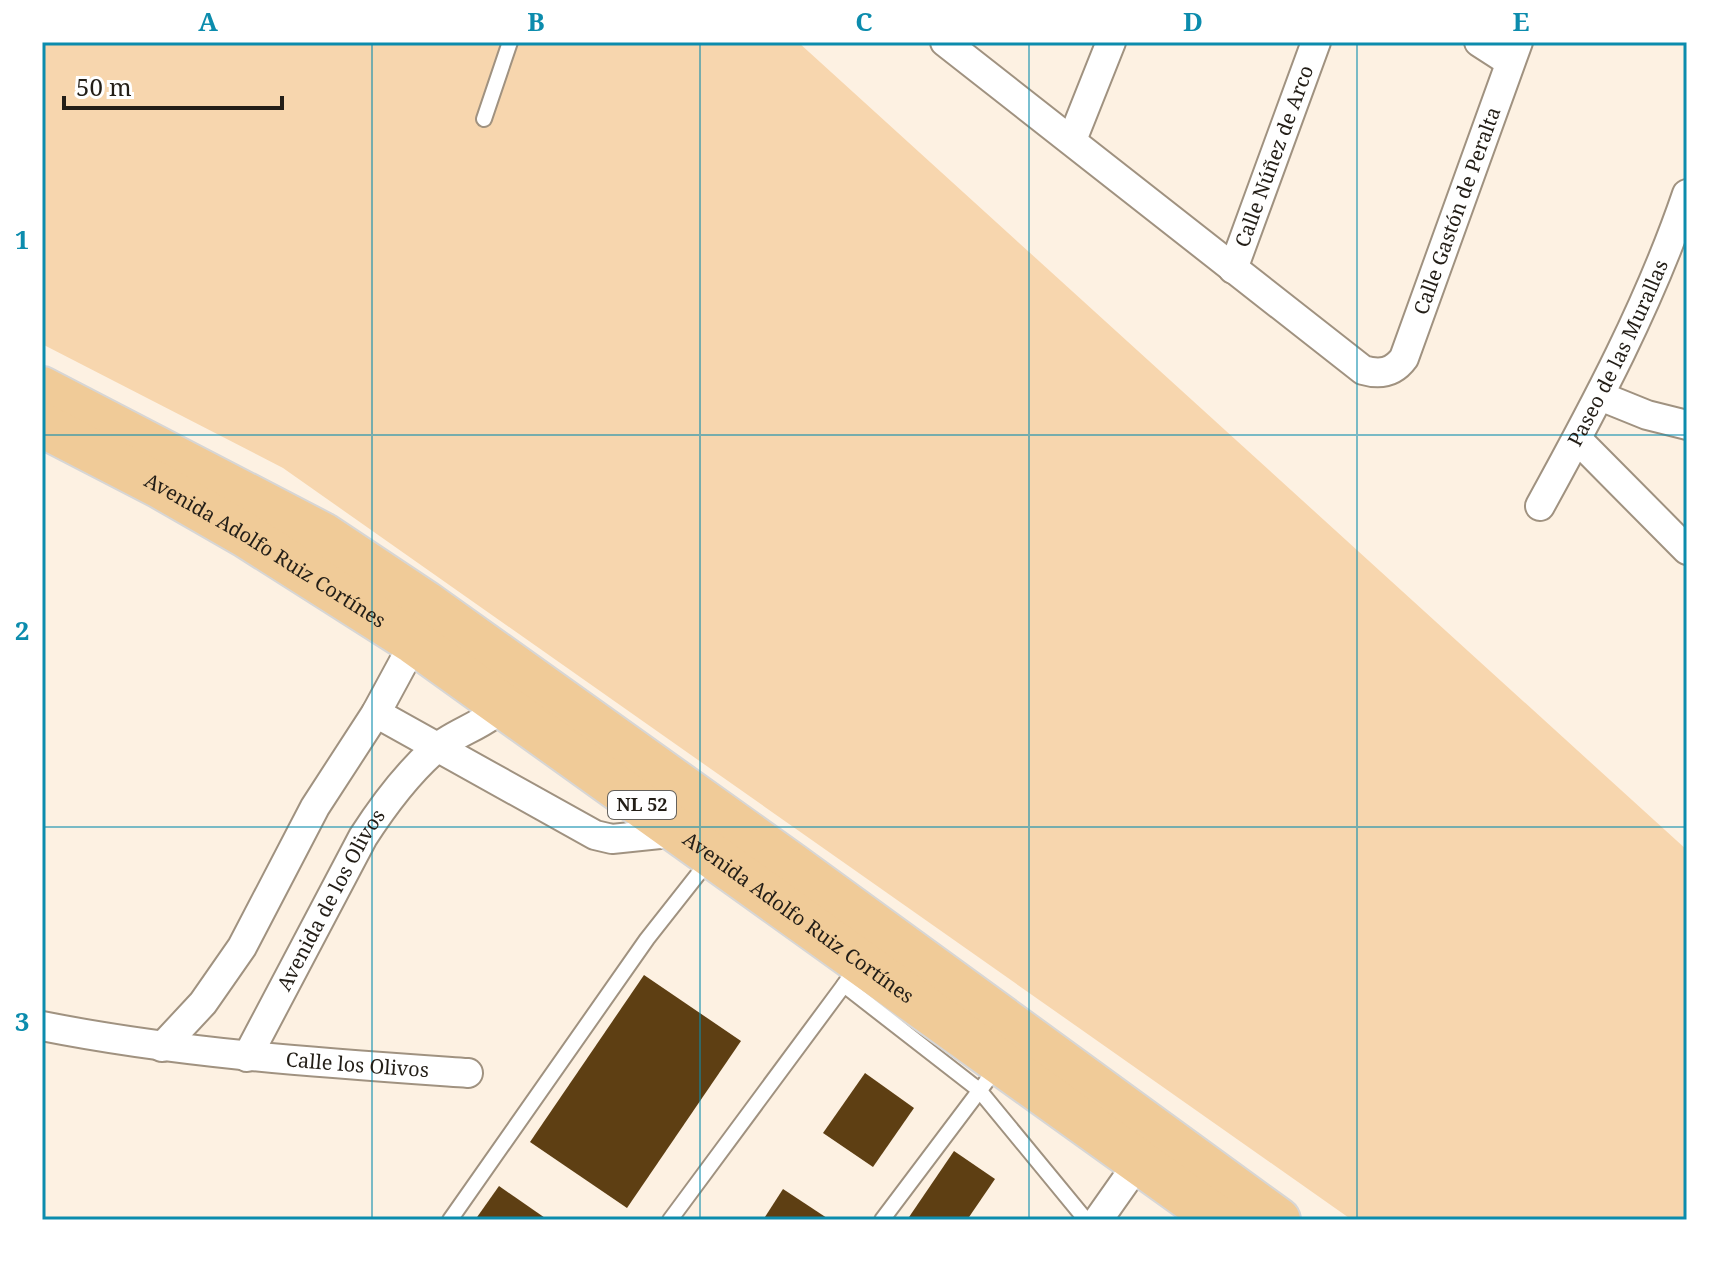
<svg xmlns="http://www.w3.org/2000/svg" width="1729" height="1262" viewBox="0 0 1729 1262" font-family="'Noto Serif',serif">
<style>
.green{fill:#f7d6ae}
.building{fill:#5e3f13}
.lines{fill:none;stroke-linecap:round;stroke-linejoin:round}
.lane-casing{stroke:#a09280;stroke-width:18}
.street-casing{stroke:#a09280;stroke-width:32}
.primary-casing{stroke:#d7d6d5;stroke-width:48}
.lane{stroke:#fff;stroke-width:14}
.street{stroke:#fff;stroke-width:28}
.primary{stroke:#f0cb98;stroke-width:44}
.grid{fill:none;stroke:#0c8cad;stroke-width:2;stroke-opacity:0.55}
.labels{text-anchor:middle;stroke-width:8;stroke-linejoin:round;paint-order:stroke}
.shield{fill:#fff;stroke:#65625d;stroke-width:2}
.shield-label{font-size:18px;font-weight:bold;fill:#231e17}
.street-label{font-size:20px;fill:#231e17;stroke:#fff}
.neatline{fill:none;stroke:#0c8cad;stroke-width:3}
.grid-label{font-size:26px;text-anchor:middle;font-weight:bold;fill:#0c8cad}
</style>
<rect width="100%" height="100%" fill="#fdf1e2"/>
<path class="green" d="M 42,42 L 798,42 L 1687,850 L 1687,1220 L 1352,1220 L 283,468 L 42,344 Z"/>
<g class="building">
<path d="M 644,975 L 741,1041 L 627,1208 L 530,1142 Z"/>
<path d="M 865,1073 L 914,1108 L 873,1167 L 823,1133 Z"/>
<path d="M 954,1151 L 995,1179 L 967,1220 L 907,1220 Z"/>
<path d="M 499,1186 L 548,1220 L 475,1220 Z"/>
<path d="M 783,1189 L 830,1220 L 763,1220 Z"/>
</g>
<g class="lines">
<g class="lane-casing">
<g id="lane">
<path d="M 484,119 L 510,42"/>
<path d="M 857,966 L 844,985 L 979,1090 L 1086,1220"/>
<path d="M 450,1220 L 647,939 L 710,859"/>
<path d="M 670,1220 L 844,985"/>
<path d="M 882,1220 L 998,1066"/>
</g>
</g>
<g class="street-casing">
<g id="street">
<path id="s1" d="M 945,42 L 1363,370 C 1380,375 1393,373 1404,358 L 1518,42"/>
<path d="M 1479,42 L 1510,62"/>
<path d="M 1072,140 L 1111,42"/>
<path id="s2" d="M 1233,269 L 1316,42"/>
<path d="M 1600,396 L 1647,415 L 1687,425"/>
<path d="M 1577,439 L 1687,550"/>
<path id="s3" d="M 1540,506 C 1595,406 1650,303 1687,194"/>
<path d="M 376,713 L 595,835 L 612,839 L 679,832"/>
<path id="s4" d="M 42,1026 C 183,1054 325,1063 468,1073"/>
<path d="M 162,1047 L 203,1003 L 242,947 L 315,807 L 376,713 L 422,628"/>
<path id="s5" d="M 247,1057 L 363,837 C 383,806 405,776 433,751 C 457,729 496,724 511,693"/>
<path d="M 1098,1220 L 1148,1149"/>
</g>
</g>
<g class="primary-casing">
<g id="primary">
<path d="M 42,389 L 323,535 L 425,603 L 790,864 L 1278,1220"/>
<path id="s6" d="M 42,425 L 160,486 L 247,536 L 414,642 L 1220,1220"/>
</g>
</g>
<use href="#lane" class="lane"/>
<use href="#street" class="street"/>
<use href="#primary" class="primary"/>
</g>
<path class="grid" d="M 372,42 L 372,1220M 700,42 L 700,1220M 1029,42 L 1029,1220M 1357,42 L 1357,1220M 42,435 L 1687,435M 42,827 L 1687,827"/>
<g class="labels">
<rect class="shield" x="608" y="791" width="68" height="28" rx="6"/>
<g class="shield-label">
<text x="642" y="811">NL 52</text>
</g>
<g class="street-label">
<text dy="7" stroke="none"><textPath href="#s2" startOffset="120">Calle Núñez de Arco</textPath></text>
<text dy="7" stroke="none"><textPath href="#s1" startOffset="734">Calle Gastón de Peralta</textPath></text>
<text dy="7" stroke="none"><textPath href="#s3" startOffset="172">Paseo de las Murallas</textPath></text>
<text dy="7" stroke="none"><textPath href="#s6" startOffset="256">Avenida Adolfo Ruiz Cortínes</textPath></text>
<text dy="7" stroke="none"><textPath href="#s5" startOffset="178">Avenida de los Olivos</textPath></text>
<text dy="7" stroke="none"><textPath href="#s6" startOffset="904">Avenida Adolfo Ruiz Cortínes</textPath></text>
<text dy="7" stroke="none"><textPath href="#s4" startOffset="318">Calle los Olivos</textPath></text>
</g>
</g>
<rect width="1729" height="1262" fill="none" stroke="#ffffff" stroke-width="88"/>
<path d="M64 96v12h218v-12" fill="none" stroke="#231e17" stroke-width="4"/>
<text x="76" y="96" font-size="24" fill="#231e17" stroke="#ffffff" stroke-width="6" paint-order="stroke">50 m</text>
<rect x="44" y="44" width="1641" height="1174" class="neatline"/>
<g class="grid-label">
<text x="208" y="31">A</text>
<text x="536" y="31">B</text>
<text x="864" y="31">C</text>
<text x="1193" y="31">D</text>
<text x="1521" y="31">E</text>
<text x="22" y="249">1</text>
<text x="22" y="640">2</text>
<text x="22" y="1031">3</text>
</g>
</svg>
